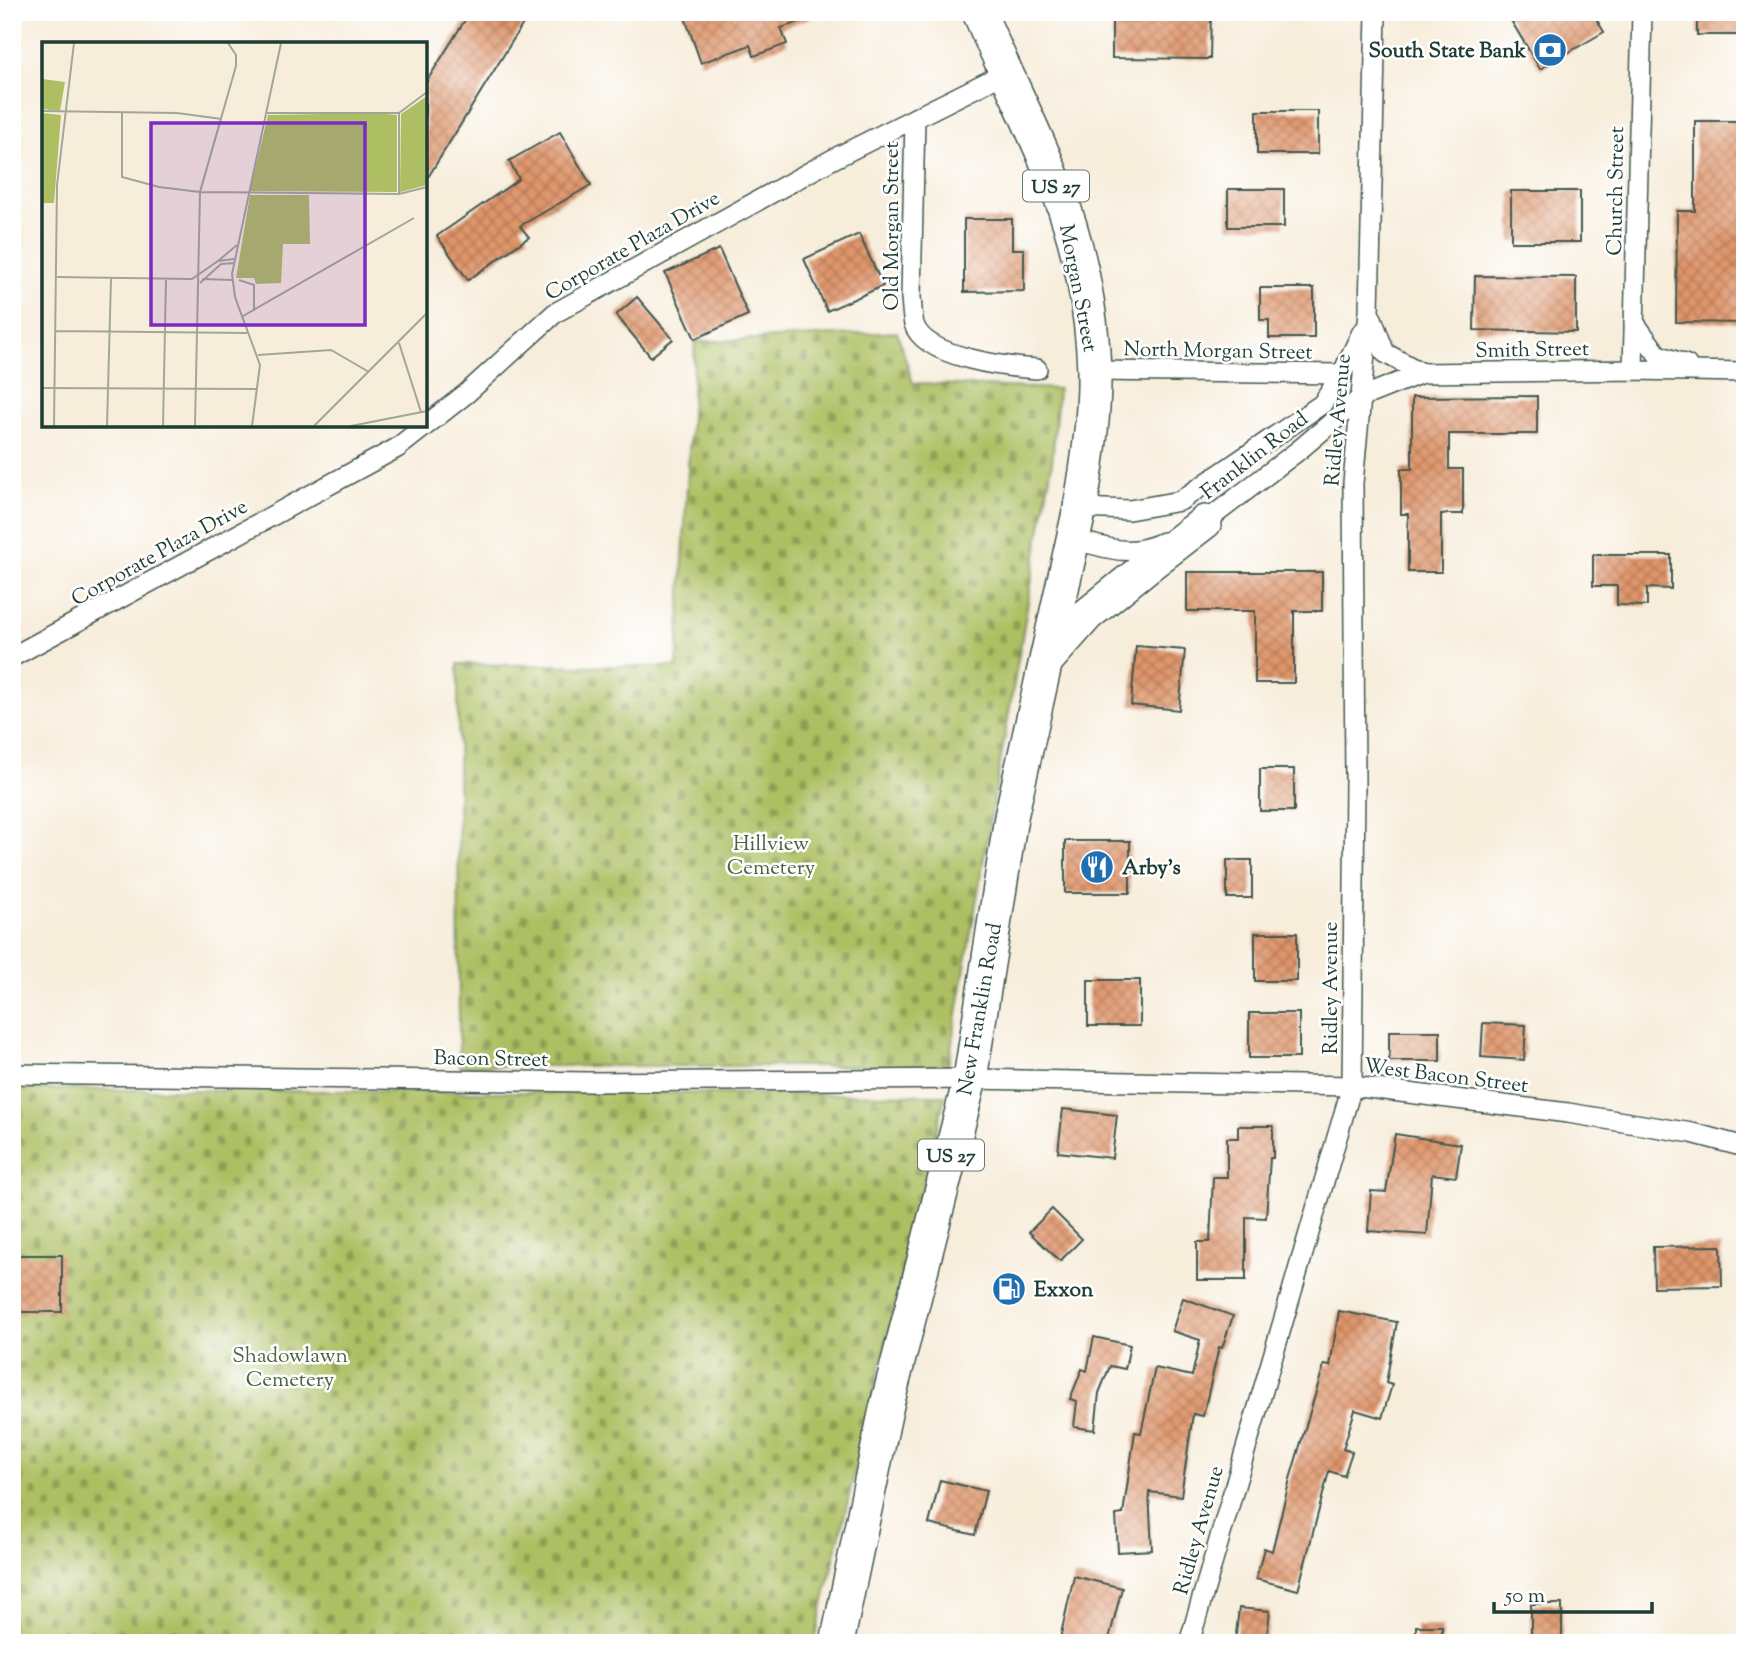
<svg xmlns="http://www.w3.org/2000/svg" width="1757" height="1655" viewBox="0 0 1757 1655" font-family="'Sorts Mill Goudy',serif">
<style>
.cemetery{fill:url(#cemetery-stones);stroke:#667e4b;stroke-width:2}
.building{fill:url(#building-cross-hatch)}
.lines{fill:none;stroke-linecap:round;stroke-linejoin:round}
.minor-casing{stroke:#3f574d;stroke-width:22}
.trunk-casing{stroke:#3f574d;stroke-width:36}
.minor{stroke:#fff;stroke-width:19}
.trunk{stroke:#fff;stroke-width:33}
.labels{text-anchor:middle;stroke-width:5;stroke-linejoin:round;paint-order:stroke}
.shield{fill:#fff;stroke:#627771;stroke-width:2}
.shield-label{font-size:19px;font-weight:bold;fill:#1f3d34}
.poi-label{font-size:21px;font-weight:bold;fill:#1f3d34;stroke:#fff;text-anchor:start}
.street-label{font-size:21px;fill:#1f3d34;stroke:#fff}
.park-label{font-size:21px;fill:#4a6442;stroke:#fff}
.inset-road{fill:none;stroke:#a1a798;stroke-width:2}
.view{fill:#7b2cbf;fill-opacity:0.15;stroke:#7b2cbf;stroke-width:3.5}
.inset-edge{fill:none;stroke:#1f3d34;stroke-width:3.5}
</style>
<defs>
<pattern id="cemetery-stones" width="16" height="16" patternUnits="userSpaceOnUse" patternTransform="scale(1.75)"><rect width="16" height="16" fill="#adbf62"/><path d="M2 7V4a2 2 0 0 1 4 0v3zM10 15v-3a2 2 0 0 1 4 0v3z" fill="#8c9c52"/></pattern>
<pattern id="building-cross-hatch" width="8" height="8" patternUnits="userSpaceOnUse" patternTransform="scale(1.75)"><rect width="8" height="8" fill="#e0956a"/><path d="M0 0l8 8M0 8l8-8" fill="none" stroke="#b57b58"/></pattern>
</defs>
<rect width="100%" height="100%" fill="#fff"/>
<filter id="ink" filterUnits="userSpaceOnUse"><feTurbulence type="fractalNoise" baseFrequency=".0143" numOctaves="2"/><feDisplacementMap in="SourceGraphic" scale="14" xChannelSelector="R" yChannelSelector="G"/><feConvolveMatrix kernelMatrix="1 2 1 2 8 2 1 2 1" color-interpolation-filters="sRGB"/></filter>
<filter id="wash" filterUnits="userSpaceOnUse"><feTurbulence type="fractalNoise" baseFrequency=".00686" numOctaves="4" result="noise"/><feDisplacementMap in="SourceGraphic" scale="28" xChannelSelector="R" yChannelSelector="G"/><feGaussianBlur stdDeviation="1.57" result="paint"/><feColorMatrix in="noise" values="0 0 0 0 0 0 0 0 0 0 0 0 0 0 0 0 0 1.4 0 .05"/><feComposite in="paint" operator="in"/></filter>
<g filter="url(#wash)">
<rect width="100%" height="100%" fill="#f7eddb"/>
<g class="cemetery">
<path d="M 897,332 L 913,383 L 1058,389 L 1052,463 L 948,1066 L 459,1066 L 458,664 L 677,667 L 695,342 Z"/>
<path d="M 12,1089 L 945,1095 L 814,1643 L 12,1643 Z"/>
</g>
<g id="blocks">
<g class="building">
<path d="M 470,12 L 515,12 L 526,19 L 425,182 L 425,84 Z"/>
<path d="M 683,12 L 820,12 L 820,15 L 781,28 L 787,44 L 754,56 L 750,45 L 701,63 Z"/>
<path d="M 1140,12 L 1211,12 L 1210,59 L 1112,58 L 1112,20 L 1140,21 Z"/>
<path d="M 1506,12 L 1592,12 L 1604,32 L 1540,69 Z"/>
<rect x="1697" y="12" width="48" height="23"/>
<rect x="1257" y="111" width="61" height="43"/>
<path d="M 1695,121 L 1745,121 L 1745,323 L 1676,322 L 1677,211 L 1695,211 Z"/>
<path d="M 560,132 L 591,185 L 520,226 L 529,237 L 468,280 L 437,236 L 519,179 L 509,161 Z"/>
<rect x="1228" y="189" width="56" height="38"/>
<rect x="1511" y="191" width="69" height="51"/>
<path d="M 964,219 L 1012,219 L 1012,249 L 1024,249 L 1024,291 L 964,292 Z"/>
<path d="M 859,234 L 883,286 L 827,311 L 804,259 Z"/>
<path d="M 719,249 L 748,315 L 695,339 L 665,273 Z"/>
<path d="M 1475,276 L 1576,277 L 1576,332 L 1474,330 Z"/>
<path d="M 1260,288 L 1314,288 L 1314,338 L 1269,338 L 1269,320 L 1260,320 Z"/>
<path d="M 637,297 L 673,339 L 651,357 L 616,315 Z"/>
<path d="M 1537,396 L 1537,434 L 1449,434 L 1449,469 L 1463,469 L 1463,514 L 1441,514 L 1441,572 L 1408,572 L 1408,514 L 1401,514 L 1401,469 L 1412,469 L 1412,397 Z"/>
<path d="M 1593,555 L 1671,555 L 1671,589 L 1647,588 L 1647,606 L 1617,605 L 1617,586 L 1593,586 Z"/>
<path d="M 1187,572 L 1322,572 L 1322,611 L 1294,611 L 1294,683 L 1255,683 L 1255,611 L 1187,611 Z"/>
<path d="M 1136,646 L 1185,650 L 1179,710 L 1131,705 Z"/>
<rect x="1260" y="769" width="34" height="42"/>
<rect x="1065" y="841" width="65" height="52"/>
<rect x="1227" y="860" width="25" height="38"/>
<rect x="1255" y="933" width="42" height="48"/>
<rect x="1088" y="980" width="52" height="46"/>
<rect x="1249" y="1013" width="50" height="45"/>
<path d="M 1483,1023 L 1526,1025 L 1524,1060 L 1481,1057 Z"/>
<rect x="1389" y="1031" width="51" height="30"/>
<path d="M 1063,1109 L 1117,1115 L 1112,1158 L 1058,1152 Z"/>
<path d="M 1238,1126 L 1273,1126 L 1273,1158 L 1270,1158 L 1266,1218 L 1246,1217 L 1246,1280 L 1197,1280 L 1197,1242 L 1210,1242 L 1213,1177 L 1227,1177 L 1227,1138 L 1238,1138 Z"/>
<path d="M 1395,1134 L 1461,1144 L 1456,1177 L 1432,1174 L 1427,1235 L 1368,1231 L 1371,1191 L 1386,1192 Z"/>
<path d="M 1052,1209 L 1082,1239 L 1060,1261 L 1029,1232 Z"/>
<path d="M 1721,1246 L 1722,1286 L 1654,1287 L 1653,1247 Z"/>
<rect x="12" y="1255" width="50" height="57"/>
<path d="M 1183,1298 L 1233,1316 L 1222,1348 L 1219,1347 L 1203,1416 L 1193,1414 L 1181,1496 L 1149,1492 L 1152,1550 L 1118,1552 L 1116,1515 L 1123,1514 L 1135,1432 L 1141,1433 L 1155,1368 L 1192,1376 L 1200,1340 L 1172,1331 Z"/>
<path d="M 1339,1311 L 1397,1322 L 1386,1383 L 1392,1385 L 1382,1418 L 1355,1410 L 1343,1449 L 1352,1452 L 1344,1476 L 1329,1471 L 1298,1590 L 1256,1579 L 1264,1548 L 1272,1551 L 1290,1479 L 1324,1365 L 1330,1366 Z"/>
<path d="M 1094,1337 L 1130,1345 L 1125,1369 L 1110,1366 L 1099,1393 L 1095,1430 L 1074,1427 L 1077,1401 L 1070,1399 L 1082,1369 L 1087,1371 Z"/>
<path d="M 940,1480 L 986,1491 L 975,1535 L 929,1524 Z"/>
<path d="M 1074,1576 L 1122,1588 L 1108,1643 L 1059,1643 Z"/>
<rect x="1531" y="1604" width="31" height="39"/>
<path d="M 1239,1608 L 1270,1611 L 1266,1643 L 1235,1643 Z"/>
<rect x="1416" y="1626" width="26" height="17"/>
</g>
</g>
</g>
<g filter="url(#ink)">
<use href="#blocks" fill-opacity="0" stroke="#3f574d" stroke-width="2"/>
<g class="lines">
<g class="minor-casing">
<g id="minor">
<path d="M 915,118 L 911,297 C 912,306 912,316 914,324 C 924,358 1008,367 1037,369"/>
<path d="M 1372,318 L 1385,353 L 1422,373"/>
<path d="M 1634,322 L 1658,355 L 1687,365"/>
<path d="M 1633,370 L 1642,12"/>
<path d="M 1094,371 L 1342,374"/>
<path d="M 1080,508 L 1129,510 L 1180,501 L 1322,404 L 1342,374 L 1362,332"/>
<path d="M 1197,526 L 1205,522 L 1299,450 L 1362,397 L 1422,373 L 1633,370 L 1745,372"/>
<path d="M 1073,539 C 1107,548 1129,558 1163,542"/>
<path d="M 12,657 L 397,448 L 467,393 L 555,313 L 833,159 L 1005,73"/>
<path d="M 12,1074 L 590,1082 L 970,1079 L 1352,1086 L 1568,1113 L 1692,1133 L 1745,1147"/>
<path d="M 1189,1643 L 1352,1086 L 1355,782 L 1353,483 L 1369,311 L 1376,12"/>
</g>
</g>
<g class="trunk-casing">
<g id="trunk">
<path d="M 1048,659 L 1087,615 L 1145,568 L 1205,522"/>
<path d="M 837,1643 L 886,1409 L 970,1079 L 1011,817 L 1080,508 C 1088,463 1095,416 1094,370 C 1092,310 1079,244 1057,188 C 1034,128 1004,71 979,12"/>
</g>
</g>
<use href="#minor" class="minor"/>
<use href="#trunk" class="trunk"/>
</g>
</g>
<defs>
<g id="bank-disc" transform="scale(1.75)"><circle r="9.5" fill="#1f6fb2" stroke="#fff"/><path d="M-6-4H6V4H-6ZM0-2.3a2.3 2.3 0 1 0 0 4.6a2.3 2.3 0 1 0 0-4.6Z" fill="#fff"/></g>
<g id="restaurant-disc" transform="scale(1.75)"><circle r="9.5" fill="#1f6fb2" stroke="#fff"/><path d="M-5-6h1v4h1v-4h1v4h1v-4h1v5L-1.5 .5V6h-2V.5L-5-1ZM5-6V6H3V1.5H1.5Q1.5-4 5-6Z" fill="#fff"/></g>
<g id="fuel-disc" transform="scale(1.75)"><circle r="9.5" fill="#1f6fb2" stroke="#fff"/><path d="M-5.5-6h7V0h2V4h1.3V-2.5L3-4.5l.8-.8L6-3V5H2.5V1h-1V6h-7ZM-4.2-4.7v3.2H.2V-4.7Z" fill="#fff"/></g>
</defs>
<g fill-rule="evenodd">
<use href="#bank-disc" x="1550" y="50"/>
<use href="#restaurant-disc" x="1097" y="867"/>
<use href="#fuel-disc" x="1009" y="1289"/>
</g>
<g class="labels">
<g class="shield">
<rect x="1023" y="170.5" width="66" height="31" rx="5"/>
<rect x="918" y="1139.5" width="66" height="31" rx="5"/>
</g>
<g class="shield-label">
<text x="1056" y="193">US 27</text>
<text x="951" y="1162">US 27</text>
</g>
<g class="poi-label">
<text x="1526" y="57" text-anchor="end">South State Bank</text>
<text x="1122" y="874">Arby's</text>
<text x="1034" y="1296">Exxon</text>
</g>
<g class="street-label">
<text transform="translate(1615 191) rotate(-89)" y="7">Church Street</text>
<text transform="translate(891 226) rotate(-90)" y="7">Old Morgan Street</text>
<text transform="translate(632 245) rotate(-30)" y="7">Corporate Plaza Drive</text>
<text transform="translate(1079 288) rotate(79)" y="7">Morgan Street</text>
<text transform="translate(1532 349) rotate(-1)" y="7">Smith Street</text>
<text transform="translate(1218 350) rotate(1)" y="7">North Morgan Street</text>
<text transform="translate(1337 420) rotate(-85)" y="7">Ridley Avenue</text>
<text transform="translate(1254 455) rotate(-38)" y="7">Franklin Road</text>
<text transform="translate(159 552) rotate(-29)" y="7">Corporate Plaza Drive</text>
<text transform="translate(1330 988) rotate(-90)" y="7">Ridley Avenue</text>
<text transform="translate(979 1009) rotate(-80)" y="7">New Franklin Road</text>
<text transform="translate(491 1058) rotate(1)" y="7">Bacon Street</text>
<text transform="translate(1446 1075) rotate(7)" y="7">West Bacon Street</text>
<text transform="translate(1198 1530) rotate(-74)" y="7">Ridley Avenue</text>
</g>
<g class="park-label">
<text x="771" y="850">Hillview<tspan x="771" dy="24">Cemetery</tspan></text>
<text x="290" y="1362">Shadowlawn<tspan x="290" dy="24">Cemetery</tspan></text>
</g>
</g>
<g transform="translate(42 42)">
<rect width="385" height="385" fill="#f7eddb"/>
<path d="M 385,54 L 385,143 L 358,150 L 359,72 ZM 334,71 L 355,73 L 355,150 L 208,149 L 226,73 ZM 208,153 L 267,153 L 268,202 L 241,202 L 239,241 L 214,242 L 212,236 L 194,236 Z" fill="#adbf62"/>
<path d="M 0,37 L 23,40 L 18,69 L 0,67 ZM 0,71 L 19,73 L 12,161 L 0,161 Z" fill="#adbf62"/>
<path class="inset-road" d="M 0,69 L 135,71 L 180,77M 80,71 L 80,135 L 117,145 L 158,150 L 357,152 L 385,145M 225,71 L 357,71M 357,71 L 385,50M 357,152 L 357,71M 176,219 L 195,203M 15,235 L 150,237 L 176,219 L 192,217M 160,237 L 190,238M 197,238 L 212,243 L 212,269M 158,241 L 179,222 L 192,221M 201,274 L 372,176M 14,289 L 205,291M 357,301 L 379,370M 216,313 L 289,308 L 327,330M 0,346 L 215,347M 12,384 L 15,143 L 32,1M 65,384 L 69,237M 121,384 L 124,238M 153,384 L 158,150 L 194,24 L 194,13 L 186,1M 210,384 L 218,323 L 193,255 L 190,232 L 239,1M 272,384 L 385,271M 309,384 L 385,369"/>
<path class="view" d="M 109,81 L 323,81 L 323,283 L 109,283 Z"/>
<rect width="385" height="385" class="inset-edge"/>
</g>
<rect width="1757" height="1655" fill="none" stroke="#fff" stroke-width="42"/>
<path d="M1494 1602v10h158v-10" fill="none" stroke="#1f3d34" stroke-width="3.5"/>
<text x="1505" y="1602" font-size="21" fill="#1f3d34" stroke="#ffffff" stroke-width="5" paint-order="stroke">50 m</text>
</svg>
